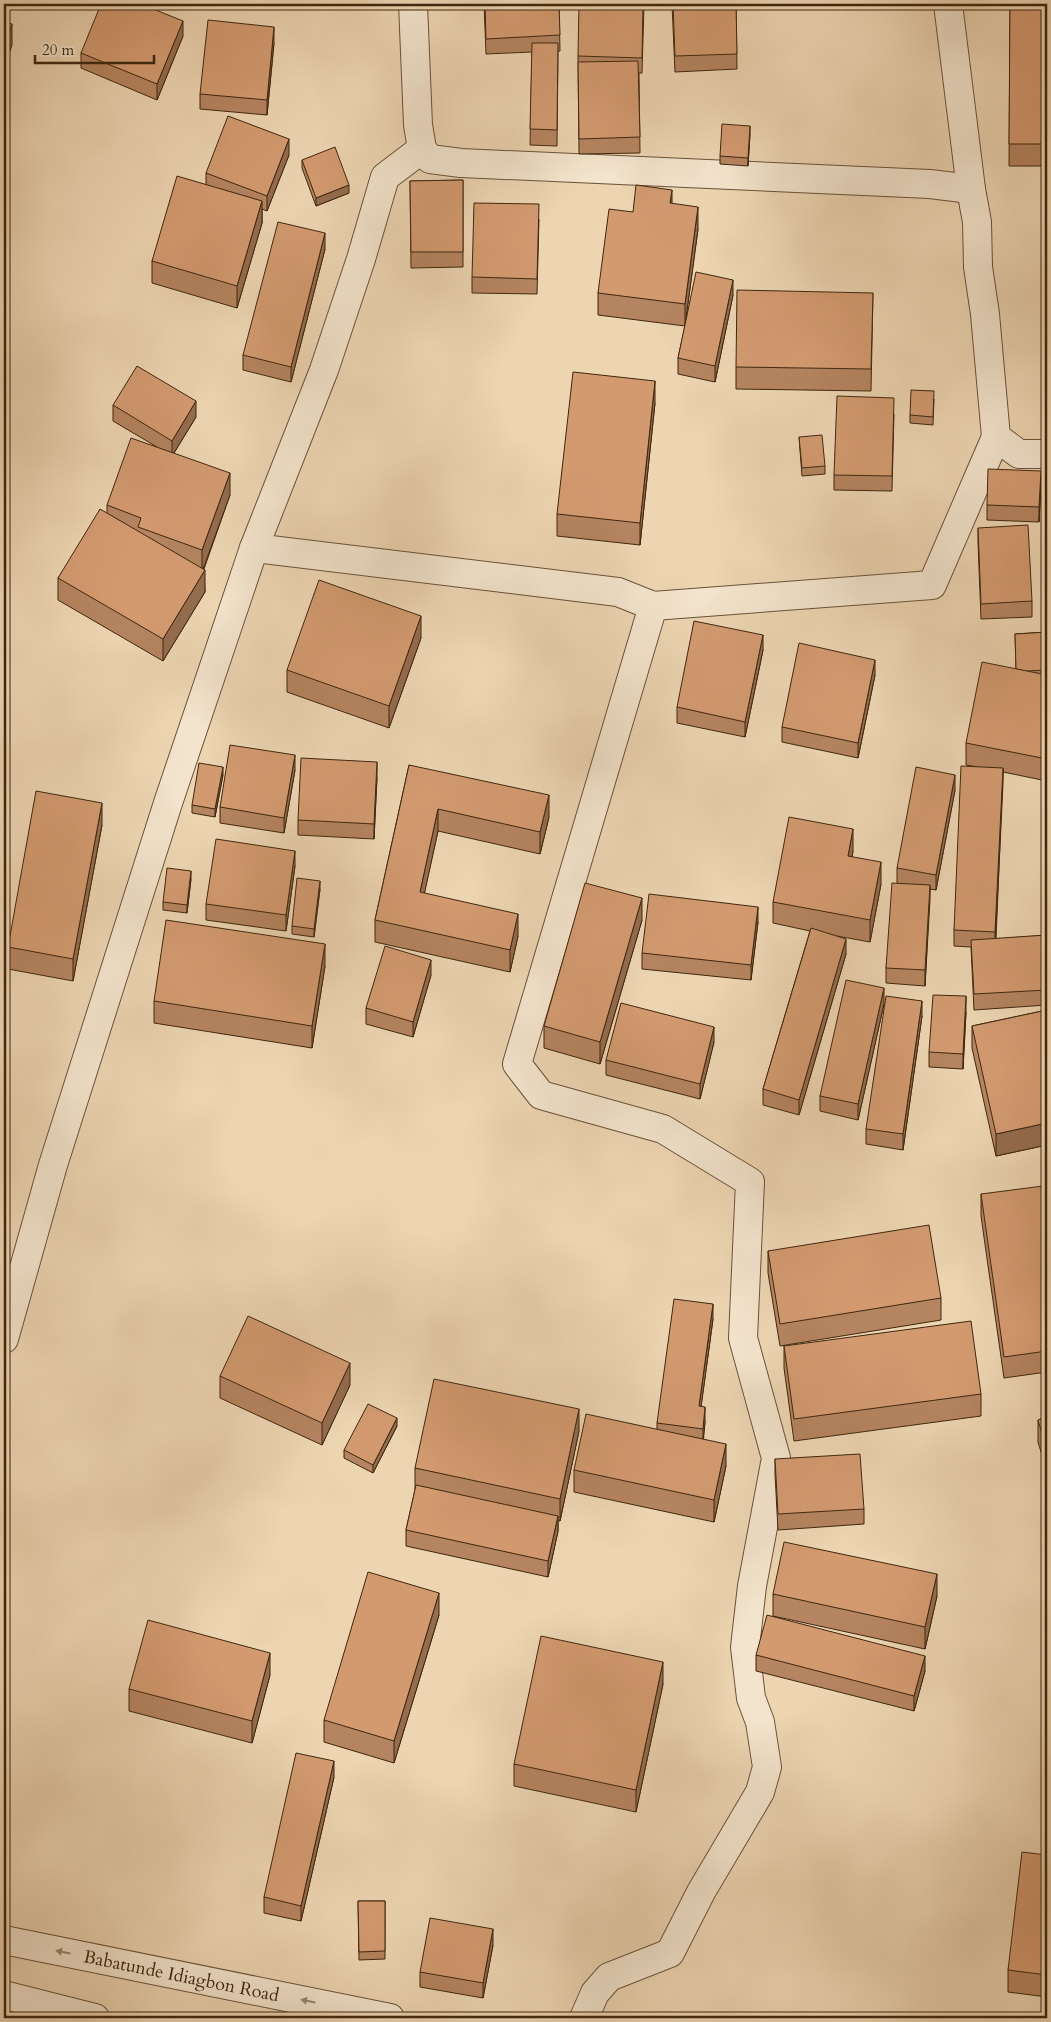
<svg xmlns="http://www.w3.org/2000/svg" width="1051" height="2022" viewBox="0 0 1051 2022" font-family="Cardo,serif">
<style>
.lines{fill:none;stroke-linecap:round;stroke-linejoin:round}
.minor-casing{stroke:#6a5238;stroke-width:30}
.minor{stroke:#f3e4cd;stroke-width:28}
.wall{fill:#b58460;stroke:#3e270f}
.shaded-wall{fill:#946c4e;stroke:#3e270f}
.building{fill:#d39a70;stroke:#3e270f}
.oneway{fill:#98866e}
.labels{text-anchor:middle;stroke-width:4.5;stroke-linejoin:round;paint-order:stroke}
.street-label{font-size:18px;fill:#3e270f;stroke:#f3e4cd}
</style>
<rect width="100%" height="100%" fill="#edd5b2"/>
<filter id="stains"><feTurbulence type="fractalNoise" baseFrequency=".004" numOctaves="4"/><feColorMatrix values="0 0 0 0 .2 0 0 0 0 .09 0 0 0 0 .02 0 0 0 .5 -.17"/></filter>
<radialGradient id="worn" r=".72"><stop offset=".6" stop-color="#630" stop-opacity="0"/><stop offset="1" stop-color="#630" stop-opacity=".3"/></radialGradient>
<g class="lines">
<g class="minor-casing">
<g id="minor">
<path d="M 413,4 L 418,125 L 422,149 L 430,159 L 461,163 L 930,184 L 971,189"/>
<path d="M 948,4 L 971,189 L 977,222 L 978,267 L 985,314 L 996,437 L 1019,454 L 1047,454"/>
<path d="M 254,548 L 618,592 L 653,606 L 932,585 L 996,437"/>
<path d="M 4,1339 L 53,1165 L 168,803 L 254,548 L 324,370 L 361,259 L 385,177 L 422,149"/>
<path id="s1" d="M 4,1940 L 390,2018"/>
<path d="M 4,1995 L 95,2018"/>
<path d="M 584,2018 L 595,1993 L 609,1977 L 670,1953 L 701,1892 L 760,1792 L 767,1767 L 760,1722 L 751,1698 L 745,1647 L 752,1586 L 776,1458 L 743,1338 L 750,1182 L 663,1129 L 541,1095 L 517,1064 L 653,606"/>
</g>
</g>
<use href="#minor" class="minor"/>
</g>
<g class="wall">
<path d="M 484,4 L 559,4 L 560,51 L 558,51 L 557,146 L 530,145 L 532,52 L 486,54 Z"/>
<path d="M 644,4 L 642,73 L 639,73 L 640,153 L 579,154 L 578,56 Z"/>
<path d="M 672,4 L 736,4 L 737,69 L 675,72 Z"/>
<path d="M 1010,4 L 1047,4 L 1047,166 L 1009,166 Z"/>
<path d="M 183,36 L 157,100 L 81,68 L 81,53 Z"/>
<path d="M 274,43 L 267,115 L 200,109 L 200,94 Z"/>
<path d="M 750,134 L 748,166 L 720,164 L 720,156 Z"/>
<path d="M 289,155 L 267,211 L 262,209 L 262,223 L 237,308 L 152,283 L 152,261 L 206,184 L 206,173 Z"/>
<path d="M 302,160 L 349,193 L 316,206 L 302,168 Z"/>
<path d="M 463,180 L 463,267 L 411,268 L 410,181 Z"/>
<path d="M 672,204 L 698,229 L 686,317 L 733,295 L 715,382 L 678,374 L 678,358 L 685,326 L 598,315 L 598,293 L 633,212 Z"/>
<path d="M 539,219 L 537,294 L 472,293 L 472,277 Z"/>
<path d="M 325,249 L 291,382 L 243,370 L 243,355 Z"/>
<path d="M 873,293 L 871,391 L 736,389 L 736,367 Z"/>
<path d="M 934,399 L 933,425 L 910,423 L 910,415 Z"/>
<path d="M 655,403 L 640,545 L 557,536 L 557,514 Z"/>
<path d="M 113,405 L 196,417 L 174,453 L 230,495 L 204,569 L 205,592 L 163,661 L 58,600 L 58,578 L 107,513 L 107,505 L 157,447 L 113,421 Z"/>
<path d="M 894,414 L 892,491 L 834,490 L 834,475 Z"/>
<path d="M 799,437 L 825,466 L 825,474 L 802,476 Z"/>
<path d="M 1041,486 L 1039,522 L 987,520 L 987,505 Z"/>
<path d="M 978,528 L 1032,601 L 1032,617 L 981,619 L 978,543 Z"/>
<path d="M 1047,632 L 1047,781 L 1003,772 L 996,939 L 1047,935 L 1047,1005 L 974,1010 L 971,947 L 954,946 L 954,930 L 978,767 L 966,765 L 966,743 L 1016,669 L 1015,634 Z"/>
<path d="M 421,638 L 389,728 L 287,692 L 287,670 Z"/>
<path d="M 763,650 L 745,737 L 677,723 L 677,707 Z"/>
<path d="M 875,675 L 858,758 L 782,742 L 782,727 Z"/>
<path d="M 409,765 L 549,817 L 540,854 L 438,831 L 424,893 L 518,936 L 510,972 L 375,942 L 375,920 Z"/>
<path d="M 295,770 L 284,833 L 220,823 L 220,807 Z"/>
<path d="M 223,775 L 215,817 L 192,813 L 192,805 Z"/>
<path d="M 377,777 L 374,839 L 298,835 L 298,820 Z"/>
<path d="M 955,790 L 936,890 L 930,889 L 925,986 L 886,983 L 886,968 L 897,883 L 897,868 Z"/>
<path d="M 102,825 L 73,981 L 8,969 L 8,947 Z"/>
<path d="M 853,851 L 852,857 L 881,884 L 870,942 L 837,936 L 846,954 L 799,1115 L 763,1105 L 763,1089 L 810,931 L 773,923 L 773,902 Z"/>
<path d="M 295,866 L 286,931 L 206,920 L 206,904 Z"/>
<path d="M 191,879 L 187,913 L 163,910 L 163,902 Z"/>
<path d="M 320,889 L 314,937 L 292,934 L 292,926 Z"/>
<path d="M 642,920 L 600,1064 L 544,1048 L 544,1026 Z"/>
<path d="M 758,922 L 751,980 L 642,969 L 642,953 Z"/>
<path d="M 325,966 L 312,1048 L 154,1023 L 154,1001 Z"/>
<path d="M 431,975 L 413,1037 L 366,1024 L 366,1008 Z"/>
<path d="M 884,1004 L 858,1120 L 820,1111 L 820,1096 Z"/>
<path d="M 1047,1010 L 1047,1145 L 996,1156 L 972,1048 L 972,1026 Z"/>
<path d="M 966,1012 L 963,1069 L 929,1067 L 929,1052 Z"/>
<path d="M 922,1016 L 903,1150 L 866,1144 L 866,1129 Z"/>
<path d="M 714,1042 L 700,1099 L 606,1075 L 606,1060 Z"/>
<path d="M 981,1194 L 1047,1215 L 1047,1372 L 1004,1378 L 981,1216 Z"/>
<path d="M 768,1251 L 941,1298 L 941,1320 L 780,1346 L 768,1273 Z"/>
<path d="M 713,1319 L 701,1406 L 705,1422 L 703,1439 L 726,1466 L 714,1522 L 574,1492 L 574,1470 L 657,1429 L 657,1423 Z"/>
<path d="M 784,1346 L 981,1394 L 981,1416 L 794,1441 L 784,1368 Z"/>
<path d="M 220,1376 L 350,1385 L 322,1445 L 220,1398 Z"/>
<path d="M 1047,1417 L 1047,1472 L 1038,1442 L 1038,1420 Z"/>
<path d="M 397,1426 L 373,1473 L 344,1458 L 344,1450 Z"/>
<path d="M 579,1431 L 560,1521 L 558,1521 L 558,1531 L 548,1577 L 406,1546 L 406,1530 L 415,1490 L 415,1468 Z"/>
<path d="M 775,1459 L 864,1509 L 864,1524 L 778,1530 L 775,1474 Z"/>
<path d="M 773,1594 L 937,1596 L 925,1649 L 773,1616 Z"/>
<path d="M 439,1615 L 394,1763 L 324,1742 L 324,1720 Z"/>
<path d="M 756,1655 L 925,1671 L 914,1711 L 756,1671 Z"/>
<path d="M 270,1675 L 252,1743 L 129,1711 L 129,1689 Z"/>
<path d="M 663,1684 L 636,1812 L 514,1786 L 514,1764 Z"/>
<path d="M 334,1777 L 301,1921 L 264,1913 L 264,1897 Z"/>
<path d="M 1047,1855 L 1047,1997 L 1008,1992 L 1008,1970 Z"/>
<path d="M 358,1901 L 385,1901 L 385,1959 L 359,1960 Z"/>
<path d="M 493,1945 L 483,1998 L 420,1987 L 420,1972 Z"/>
</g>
<g class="shaded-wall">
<path d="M 183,21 L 183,36 L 157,100 L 157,84 Z"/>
<path d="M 12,24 L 12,45 L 4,69 L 4,47 Z"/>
<path d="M 274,27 L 274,43 L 267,115 L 267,100 Z"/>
<path d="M 750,126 L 750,134 L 748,166 L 748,158 Z"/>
<path d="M 289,139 L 289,155 L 267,211 L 267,196 Z"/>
<path d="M 349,185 L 349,193 L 316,206 L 316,198 Z"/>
<path d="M 672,190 L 672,212 L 670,203 Z"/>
<path d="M 262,201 L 262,223 L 237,308 L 237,286 Z"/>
<path d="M 698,207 L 698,229 L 685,326 L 685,304 Z"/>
<path d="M 325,233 L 325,249 L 291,382 L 291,367 Z"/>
<path d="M 733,280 L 733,295 L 715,382 L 715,366 Z"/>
<path d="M 655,381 L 655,403 L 640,545 L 640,523 Z"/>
<path d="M 196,401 L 196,417 L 172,456 L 172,441 Z"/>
<path d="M 1041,471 L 1041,486 L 1039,522 L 1039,507 Z"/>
<path d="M 230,473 L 230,495 L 202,572 L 202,550 Z"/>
<path d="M 205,570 L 205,592 L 163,661 L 163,639 Z"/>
<path d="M 421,616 L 421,638 L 389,728 L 389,706 Z"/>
<path d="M 763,635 L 763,650 L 745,737 L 745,722 Z"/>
<path d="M 875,660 L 875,675 L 858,758 L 858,743 Z"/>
<path d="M 295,755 L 295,770 L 284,833 L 284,818 Z"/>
<path d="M 377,762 L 377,777 L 374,839 L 374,824 Z"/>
<path d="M 223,767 L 223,775 L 215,817 L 215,809 Z"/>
<path d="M 1003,768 L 1003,784 L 995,948 L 995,932 Z"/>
<path d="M 955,775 L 955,790 L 936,890 L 936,875 Z"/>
<path d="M 549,795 L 549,817 L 540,854 L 540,832 Z"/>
<path d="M 102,803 L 102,825 L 73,981 L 73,959 Z"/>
<path d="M 438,809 L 438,831 L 420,914 L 420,892 Z"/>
<path d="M 853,829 L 853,851 L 848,878 L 848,856 Z"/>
<path d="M 295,851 L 295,866 L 286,931 L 286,915 Z"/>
<path d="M 881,862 L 881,884 L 870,942 L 870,920 Z"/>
<path d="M 191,871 L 191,879 L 187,913 L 187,905 Z"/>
<path d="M 320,881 L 320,889 L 314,937 L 314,929 Z"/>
<path d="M 930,885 L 930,900 L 925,986 L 925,970 Z"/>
<path d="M 642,898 L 642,920 L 600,1064 L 600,1042 Z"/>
<path d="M 758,907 L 758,922 L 751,980 L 751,965 Z"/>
<path d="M 518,914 L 518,936 L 510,972 L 510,950 Z"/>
<path d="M 846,939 L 846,954 L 799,1115 L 799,1100 Z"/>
<path d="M 325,944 L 325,966 L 312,1048 L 312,1026 Z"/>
<path d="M 431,960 L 431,975 L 413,1037 L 413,1022 Z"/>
<path d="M 884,988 L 884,1004 L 858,1120 L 858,1104 Z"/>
<path d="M 966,996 L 966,1012 L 963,1069 L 963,1054 Z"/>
<path d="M 922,1001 L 922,1016 L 903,1150 L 903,1134 Z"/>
<path d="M 714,1027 L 714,1042 L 700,1099 L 700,1084 Z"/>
<path d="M 1047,1123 L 1047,1145 L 996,1156 L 996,1134 Z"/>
<path d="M 713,1304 L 713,1319 L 699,1422 L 699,1406 Z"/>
<path d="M 350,1363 L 350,1385 L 322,1445 L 322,1423 Z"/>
<path d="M 705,1407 L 705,1422 L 703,1445 L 703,1429 Z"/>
<path d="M 579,1409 L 579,1431 L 560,1521 L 560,1499 Z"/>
<path d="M 397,1418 L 397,1426 L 373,1473 L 373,1465 Z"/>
<path d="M 726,1444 L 726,1466 L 714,1522 L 714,1500 Z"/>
<path d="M 558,1516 L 558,1531 L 548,1577 L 548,1561 Z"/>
<path d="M 937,1574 L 937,1596 L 925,1649 L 925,1627 Z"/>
<path d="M 439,1593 L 439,1615 L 394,1763 L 394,1741 Z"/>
<path d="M 270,1653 L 270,1675 L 252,1743 L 252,1721 Z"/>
<path d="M 925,1656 L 925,1671 L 914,1711 L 914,1696 Z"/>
<path d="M 663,1662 L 663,1684 L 636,1812 L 636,1790 Z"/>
<path d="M 334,1761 L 334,1777 L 301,1921 L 301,1906 Z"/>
<path d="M 493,1929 L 493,1945 L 483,1998 L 483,1983 Z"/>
</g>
<g class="building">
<path d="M 101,4 L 141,4 L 183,21 L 157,84 L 81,53 Z"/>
<path d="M 485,4 L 559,4 L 560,35 L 486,39 Z"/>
<path d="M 579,4 L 643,4 L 642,58 L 578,56 Z"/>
<path d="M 673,4 L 736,4 L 737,54 L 675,56 Z"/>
<path d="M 1010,4 L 1047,4 L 1047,144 L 1009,144 Z"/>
<path d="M 208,20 L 274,27 L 267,100 L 200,94 Z"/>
<path d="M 4,21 L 12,24 L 4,47 Z"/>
<path d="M 532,43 L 558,43 L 557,130 L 530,129 Z"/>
<path d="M 638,61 L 640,137 L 579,139 L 578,62 Z"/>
<path d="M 228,116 L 289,139 L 267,196 L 206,173 Z"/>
<path d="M 722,124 L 750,126 L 748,158 L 720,156 Z"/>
<path d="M 335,147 L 349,185 L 316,198 L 302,160 Z"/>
<path d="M 177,176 L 262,201 L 237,286 L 152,261 Z"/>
<path d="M 463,180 L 463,252 L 411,252 L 410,181 Z"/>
<path d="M 636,185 L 672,190 L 670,203 L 698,207 L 685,304 L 598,293 L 609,209 L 633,212 Z"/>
<path d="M 474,203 L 539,204 L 537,279 L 472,277 Z"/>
<path d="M 278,222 L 325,233 L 291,367 L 243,355 Z"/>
<path d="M 696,272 L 733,280 L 715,366 L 678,358 Z"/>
<path d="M 737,290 L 873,293 L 871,369 L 736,367 Z"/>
<path d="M 137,366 L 196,401 L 172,441 L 113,405 Z"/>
<path d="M 573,372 L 655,381 L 640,523 L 557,514 Z"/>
<path d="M 911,390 L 934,391 L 933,417 L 910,415 Z"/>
<path d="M 837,396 L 894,398 L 892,476 L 834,475 Z"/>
<path d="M 822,435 L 825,466 L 802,468 L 799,437 Z"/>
<path d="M 131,438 L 230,473 L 202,550 L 138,527 L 141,518 L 107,505 Z"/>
<path d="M 988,469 L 1041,471 L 1039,507 L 987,505 Z"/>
<path d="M 100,509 L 205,570 L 163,639 L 58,578 Z"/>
<path d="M 1028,525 L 1032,601 L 981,604 L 978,528 Z"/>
<path d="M 319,580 L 421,616 L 389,706 L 287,670 Z"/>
<path d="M 694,621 L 763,635 L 745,722 L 677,707 Z"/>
<path d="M 1047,632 L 1047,670 L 1026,671 L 1016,669 L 1015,634 Z"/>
<path d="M 799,643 L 875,660 L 858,743 L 782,727 Z"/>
<path d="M 982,662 L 1047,675 L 1047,759 L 966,743 Z"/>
<path d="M 230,745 L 295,755 L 284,818 L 220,807 Z"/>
<path d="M 301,758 L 377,762 L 374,824 L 298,820 Z"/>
<path d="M 199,763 L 223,767 L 215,809 L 192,805 Z"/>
<path d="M 409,765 L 549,795 L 540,832 L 438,809 L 420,892 L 518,914 L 510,950 L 375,920 Z"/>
<path d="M 961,766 L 1003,768 L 995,932 L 954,930 Z"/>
<path d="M 916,767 L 955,775 L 936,875 L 897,868 Z"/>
<path d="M 36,791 L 102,803 L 73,959 L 8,947 Z"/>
<path d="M 789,817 L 853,829 L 848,856 L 881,862 L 870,920 L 773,902 Z"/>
<path d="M 216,839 L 295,851 L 286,915 L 206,904 Z"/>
<path d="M 167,868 L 191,871 L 187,905 L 163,902 Z"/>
<path d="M 297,878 L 320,881 L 314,929 L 292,926 Z"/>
<path d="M 585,883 L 642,898 L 600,1042 L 544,1026 Z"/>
<path d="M 892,883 L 930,885 L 925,970 L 886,968 Z"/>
<path d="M 649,894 L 758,907 L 751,965 L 642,953 Z"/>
<path d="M 166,920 L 325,944 L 312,1026 L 154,1001 Z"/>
<path d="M 811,928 L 846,939 L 799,1100 L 763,1089 Z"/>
<path d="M 1047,935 L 1047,990 L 974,994 L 971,940 Z"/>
<path d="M 385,946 L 431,960 L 413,1022 L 366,1008 Z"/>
<path d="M 846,980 L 884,988 L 858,1104 L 820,1096 Z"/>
<path d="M 933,995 L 966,996 L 963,1054 L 929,1052 Z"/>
<path d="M 886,996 L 922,1001 L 903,1134 L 866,1129 Z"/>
<path d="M 621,1003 L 714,1027 L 700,1084 L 606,1060 Z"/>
<path d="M 1047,1010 L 1047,1123 L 996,1134 L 972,1026 Z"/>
<path d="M 1043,1186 L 1047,1215 L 1047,1351 L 1004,1357 L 981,1194 Z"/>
<path d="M 929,1225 L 941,1298 L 780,1324 L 768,1251 Z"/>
<path d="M 674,1299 L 713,1304 L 699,1406 L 705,1407 L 703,1429 L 657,1423 Z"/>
<path d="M 248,1316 L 350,1363 L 322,1423 L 220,1376 Z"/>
<path d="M 971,1321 L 981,1394 L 794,1419 L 784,1346 Z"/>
<path d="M 434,1379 L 579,1409 L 560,1499 L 415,1468 Z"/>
<path d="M 368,1404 L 397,1418 L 373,1465 L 344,1450 Z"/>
<path d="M 586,1414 L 726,1444 L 714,1500 L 574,1470 Z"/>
<path d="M 1047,1417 L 1047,1450 L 1038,1420 Z"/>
<path d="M 860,1454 L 864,1509 L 778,1514 L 775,1459 Z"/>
<path d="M 416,1485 L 558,1516 L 548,1561 L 406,1530 Z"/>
<path d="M 784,1542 L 937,1574 L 925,1627 L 773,1594 Z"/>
<path d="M 368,1572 L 439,1593 L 394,1741 L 324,1720 Z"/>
<path d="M 767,1615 L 925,1656 L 914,1696 L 756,1655 Z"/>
<path d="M 148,1620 L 270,1653 L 252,1721 L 129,1689 Z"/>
<path d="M 541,1636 L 663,1662 L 636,1790 L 514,1764 Z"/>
<path d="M 296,1753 L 334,1761 L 301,1906 L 264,1897 Z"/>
<path d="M 1022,1852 L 1047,1855 L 1047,1975 L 1008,1970 Z"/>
<path d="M 358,1901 L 385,1901 L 385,1951 L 359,1952 Z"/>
<path d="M 430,1918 L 493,1929 L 483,1983 L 420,1972 Z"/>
</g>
<defs><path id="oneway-solid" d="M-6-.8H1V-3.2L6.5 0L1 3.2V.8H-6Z" transform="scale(1.25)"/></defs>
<g class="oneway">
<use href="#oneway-solid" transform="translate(63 1952) rotate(-169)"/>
<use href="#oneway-solid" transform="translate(308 2001) rotate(-169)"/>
</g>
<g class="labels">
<g class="street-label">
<text dy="6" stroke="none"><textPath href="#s1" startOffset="181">Babatunde Idiagbon Road</textPath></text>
</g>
</g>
<rect width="1051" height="2022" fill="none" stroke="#edd5b2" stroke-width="20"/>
<rect x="5" y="5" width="1041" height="2012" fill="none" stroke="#3e270f" stroke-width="2.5"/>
<rect x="10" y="10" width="1031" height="2002" fill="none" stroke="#3e270f"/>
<path d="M35 55v8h119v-8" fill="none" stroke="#3e270f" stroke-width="2.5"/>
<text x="42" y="55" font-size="15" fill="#3e270f" stroke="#f3e4cd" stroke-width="4" paint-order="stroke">20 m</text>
<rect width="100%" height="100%" filter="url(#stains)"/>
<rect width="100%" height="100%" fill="url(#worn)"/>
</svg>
